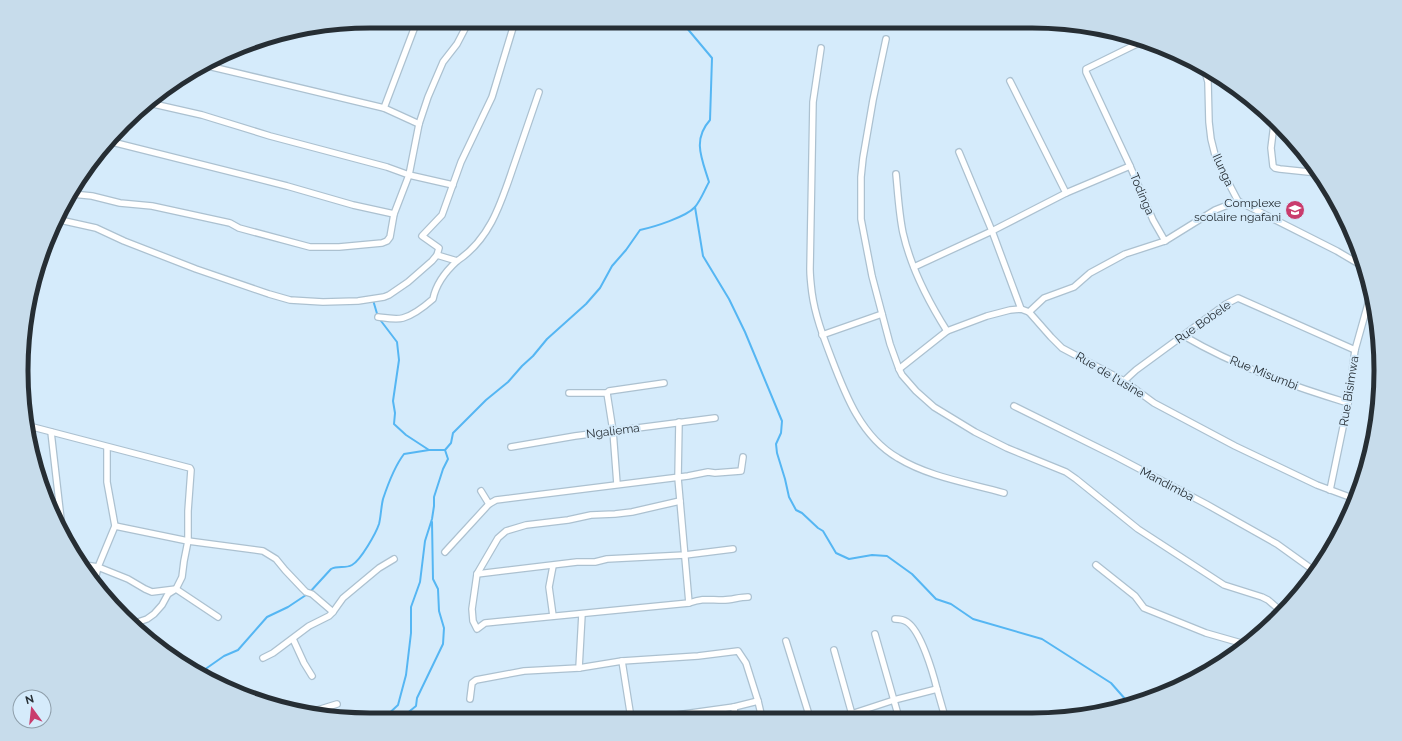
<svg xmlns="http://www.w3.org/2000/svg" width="1402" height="741" viewBox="0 0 1402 741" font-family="Raleway,sans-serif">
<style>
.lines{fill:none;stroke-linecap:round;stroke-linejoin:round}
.stream{stroke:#55b6f3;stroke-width:2}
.street-casing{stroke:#acc1d0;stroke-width:8}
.street{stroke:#fff;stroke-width:5.5}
.labels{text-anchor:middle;stroke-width:4;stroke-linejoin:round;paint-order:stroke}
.street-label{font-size:12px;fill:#262e34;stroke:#d5ebfb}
.poi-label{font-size:12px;fill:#262e34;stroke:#d5ebfb;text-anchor:end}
.rim{fill:none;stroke:#262e34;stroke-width:5}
</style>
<rect width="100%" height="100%" fill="#d5ebfb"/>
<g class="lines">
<g class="stream">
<path d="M 695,207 L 703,256 L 729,299 L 745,332 L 782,421 L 781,433 L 776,444 L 777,453 L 785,479 L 789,497 L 796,510 L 802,513 L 818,528 L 823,531 L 836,553 L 849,559 L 872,555 L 887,556 L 912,574 L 936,599 L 951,604 L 973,619 L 1042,639 L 1111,683 L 1126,700"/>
<path d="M 373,300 L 378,317 L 397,342 L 399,360 L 393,401 L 395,413 L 394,424 L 406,435 L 429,450"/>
<path d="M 445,450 L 451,443 L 453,433 L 486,400 L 508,382 L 522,366 L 533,356 L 547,339 L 586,304 L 600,288 L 612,266 L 626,250 L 640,230 C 654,227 686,217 695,207 C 701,200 705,189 709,182 C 702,159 692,140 710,120 L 712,58 L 681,21"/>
<path d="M 197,672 L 204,670 L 224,656 L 238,650 L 267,617 L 288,607 L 309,593 L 331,569 C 338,565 345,569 352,565 C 361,560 376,533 379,524 C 381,516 381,507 383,499 C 388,484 394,467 404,454 L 429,450 L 445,450"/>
<path d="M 405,715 L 416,706 L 417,698 L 443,644 L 444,628 L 439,611 L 438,589 L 433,579 L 432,522"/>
<path d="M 383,719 L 398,705 L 406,675 L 411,633 L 411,607 L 420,582 L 425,541 L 432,519 L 434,506 L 434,497 L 443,469 L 448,459 L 445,450"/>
</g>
<g class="street-casing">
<g id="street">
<path d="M 886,39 L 873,100 L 863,158 L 861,177 L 861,219 L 872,276 L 890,344 L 899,369 L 902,375 L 916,391 L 934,407 L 975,432 L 1007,448 L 1066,472 L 1076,479 L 1138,529 L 1224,585 L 1262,597 L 1268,600 L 1282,612"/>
<path d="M 1143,41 L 1086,69 L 1086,72 L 1130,166 L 1153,220 L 1165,241 L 1215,210 L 1238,201"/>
<path d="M 821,48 L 813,102 L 810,269 C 810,277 811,285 812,293 C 815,315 823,336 831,357 C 845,394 861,437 898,458 C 929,477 969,483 1004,493"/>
<path d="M 208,66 L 384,108 L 419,124"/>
<path d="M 1204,68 L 1208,82 L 1209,122 L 1211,139 L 1216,159 L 1238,201 L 1337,251 L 1364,267"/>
<path d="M 1010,81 L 1066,193"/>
<path d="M 149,103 L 202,115 L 270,136 L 387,167 L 409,175 L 453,185"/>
<path d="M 384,108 L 417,21"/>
<path d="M 1274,124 L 1271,148 L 1273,166 L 1275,168 L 1280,169 L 1318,173"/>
<path d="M 112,142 L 287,186 L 353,205 L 394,214"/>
<path d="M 959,152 L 992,231 L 1021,309"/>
<path d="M 896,174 C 898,194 899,214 903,233 C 911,268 928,301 947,331"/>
<path d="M 72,194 L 92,196 L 120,203 L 152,206 L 230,223 L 239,228 L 310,247 L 339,247 L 382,243 L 387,241 L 390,237 L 394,214 L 409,175 L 419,124 L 428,97 L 443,62 L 457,44 L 469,21"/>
<path d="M 60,220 L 96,228 L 124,241 L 196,269 L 269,294 L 290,300 L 323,302 L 358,301 L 384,297 L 389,295 L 408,282 L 432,261 L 437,255 L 439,248 L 422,236 L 442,215 L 461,162 L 492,97 L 515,21"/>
<path d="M 437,255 L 457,261 C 492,238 502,199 515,162 C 523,139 531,115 539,92"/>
<path d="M 914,267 L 992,231 L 1066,193 L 1130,166"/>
<path d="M 1029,312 L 1044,298 L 1074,287 L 1090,273 L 1125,254 L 1165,241"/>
<path d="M 378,317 C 386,318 396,320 403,318 C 414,315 425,306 433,299 C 436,284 446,271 457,261"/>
<path d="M 822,335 L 882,314"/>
<path d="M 1184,336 C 1235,366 1292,386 1348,403"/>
<path d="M 899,369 L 947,331 L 987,316 L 1010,310 L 1021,309 L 1029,312 L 1051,337 L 1062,348 L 1124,381 L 1154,403 L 1235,446 L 1317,485 L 1355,499"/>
<path d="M 1124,381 L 1136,370 L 1226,304 L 1238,298 L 1355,350"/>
<path d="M 569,393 L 607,393"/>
<path d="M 1014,406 L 1115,456 L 1206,504 L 1277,544 L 1309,567 L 1315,570"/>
<path d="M 679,422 L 678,478 L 689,603"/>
<path d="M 29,426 L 190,468 L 191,470 L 188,511 L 188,541 L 184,561 L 182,577 L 176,589 L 168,594 L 162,605 L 154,614 L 147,619 L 132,624"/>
<path d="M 51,432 L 62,528"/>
<path d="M 511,447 L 575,436 L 715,418"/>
<path d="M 617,484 L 613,431 L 607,393 L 609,391 L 664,383"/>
<path d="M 1330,490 L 1348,403 L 1355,350 L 1371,293"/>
<path d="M 481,491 L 489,504 L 496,500 L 688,476 L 708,472 L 715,473 L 741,471 L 743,457"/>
<path d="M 680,501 L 632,512 L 615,514 L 591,515 L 568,520 L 526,525 L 506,531 L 498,538 L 477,574 L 472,609 L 473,621 L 477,629 L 485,623 L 689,603 C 704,598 708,600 723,600 C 732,600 739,597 748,597"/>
<path d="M 115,526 L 188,541 L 263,551 L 276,559 L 285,570 L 303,589 L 306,592 L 312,594 L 333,612"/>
<path d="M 445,552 L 489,504"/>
<path d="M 85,565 L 98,567 L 128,579 L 145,589 L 152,592 L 176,589 L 218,617"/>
<path d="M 1096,565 L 1135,596 L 1144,608 L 1206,633 L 1241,643 L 1246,646"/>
<path d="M 553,566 L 549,587 L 553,616"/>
<path d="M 477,574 L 577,562 L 595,562 L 607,559 L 685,555 L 733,549"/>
<path d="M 95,580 L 98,567 L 115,526 L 107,482 L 107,447"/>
<path d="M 895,619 C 900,619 904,620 907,622 C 921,631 933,673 937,689"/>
<path d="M 875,634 L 899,718"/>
<path d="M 293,639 L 304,663 L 312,676"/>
<path d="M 786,641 L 810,718"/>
<path d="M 834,650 L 853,718"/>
<path d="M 263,658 L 273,653 L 309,626 L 329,616 L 333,612 L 343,598 L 379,568 L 394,559"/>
<path d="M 622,661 L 698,656 L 738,651 L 746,663 L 758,701"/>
<path d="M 579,668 L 582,614"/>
<path d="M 470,699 L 472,683 L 476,680 L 524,671 L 579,668 L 622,661 L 631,718"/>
<path d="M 734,707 L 758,701 L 762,718"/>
<path d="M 308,713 L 337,704"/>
<path d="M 655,718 L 734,707 L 735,718"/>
<path d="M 839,718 L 894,700 L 937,689 L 945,717"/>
</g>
</g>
<use href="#street" class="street"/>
</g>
<defs>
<g id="school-disc" transform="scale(1)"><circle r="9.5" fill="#c93c6d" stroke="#d5ebfb"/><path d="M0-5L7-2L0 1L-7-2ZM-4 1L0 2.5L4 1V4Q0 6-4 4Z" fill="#fff"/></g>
</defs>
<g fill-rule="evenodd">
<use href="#school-disc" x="1295" y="210"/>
</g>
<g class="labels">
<g class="street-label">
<text transform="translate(1223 170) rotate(66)" y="4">Ilunga</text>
<text transform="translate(1142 194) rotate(67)" y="4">Todinga</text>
<text transform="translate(1203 322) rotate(-35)" y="4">Rue Bobele</text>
<text transform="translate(1264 373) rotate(22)" y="4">Rue Misumbi</text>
<text transform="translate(1110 375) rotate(31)" y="4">Rue de l'usine</text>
<text transform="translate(1349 391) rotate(-81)" y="4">Rue Bisimwa</text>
<text transform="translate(613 431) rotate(-7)" y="4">Ngaliema</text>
<text transform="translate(1167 484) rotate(28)" y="4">Mandimba</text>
</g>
<g class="poi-label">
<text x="1281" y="207">Complexe<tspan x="1281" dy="14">scolaire ngafani</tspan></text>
</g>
</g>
<path d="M0 0H1402V741H0ZM370 28H1032A342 342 0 0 1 1374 370V371A342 342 0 0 1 1032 713H370A342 342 0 0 1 28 371V370A342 342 0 0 1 370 28Z" fill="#c7dceb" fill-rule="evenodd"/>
<path class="rim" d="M370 28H1032A342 342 0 0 1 1374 370V371A342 342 0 0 1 1032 713H370A342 342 0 0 1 28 371V370A342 342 0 0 1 370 28Z"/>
<g transform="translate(32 709) rotate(345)"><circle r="19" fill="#d5ebfb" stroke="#8f9fab"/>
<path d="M0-3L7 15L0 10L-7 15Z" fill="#c93c6d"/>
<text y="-6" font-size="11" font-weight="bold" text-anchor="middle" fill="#262e34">N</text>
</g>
</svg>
